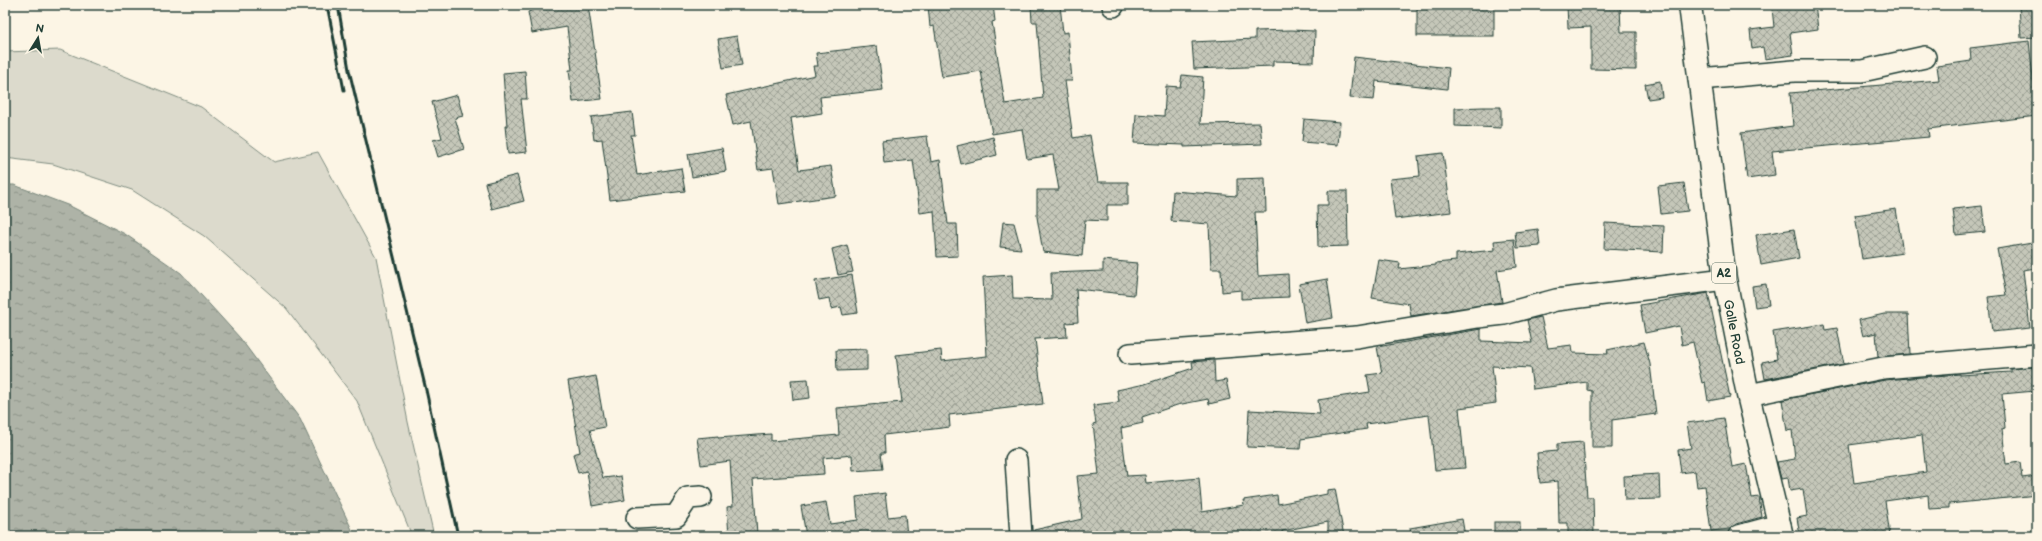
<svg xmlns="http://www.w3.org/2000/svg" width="2042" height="541" viewBox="0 0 2042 541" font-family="'Balsamiq Sans',sans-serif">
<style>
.grass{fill:#dcdacc;stroke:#7e8c80}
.water{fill:url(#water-ripples);stroke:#758479}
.building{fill:url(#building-cross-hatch);stroke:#1f3d34;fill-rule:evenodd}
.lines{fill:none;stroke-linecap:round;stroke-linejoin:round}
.street-casing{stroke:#1f3d34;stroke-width:24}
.highway-casing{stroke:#1f3d34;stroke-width:25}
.street{stroke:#fcf5e5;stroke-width:21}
.highway{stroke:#fcf5e5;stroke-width:22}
.rail{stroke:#1f3d34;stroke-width:3}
.labels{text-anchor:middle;stroke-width:3.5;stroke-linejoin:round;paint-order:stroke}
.shield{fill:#fcf5e5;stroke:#617469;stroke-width:1}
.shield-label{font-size:12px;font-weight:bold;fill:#1f3d34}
.street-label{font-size:13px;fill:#1f3d34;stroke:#fcf5e5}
</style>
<defs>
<pattern id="water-ripples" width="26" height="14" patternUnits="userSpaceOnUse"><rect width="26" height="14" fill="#aeb3a7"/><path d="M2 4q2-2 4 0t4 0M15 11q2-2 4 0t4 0" fill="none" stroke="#8d9389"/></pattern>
<pattern id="building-cross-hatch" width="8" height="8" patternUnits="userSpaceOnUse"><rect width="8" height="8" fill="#c5c7b9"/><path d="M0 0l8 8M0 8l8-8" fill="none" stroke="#9fa397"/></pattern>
</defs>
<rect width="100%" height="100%" fill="#fcf5e5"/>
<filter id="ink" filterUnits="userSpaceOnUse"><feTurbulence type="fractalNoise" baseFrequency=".025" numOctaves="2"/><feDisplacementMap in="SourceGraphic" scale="8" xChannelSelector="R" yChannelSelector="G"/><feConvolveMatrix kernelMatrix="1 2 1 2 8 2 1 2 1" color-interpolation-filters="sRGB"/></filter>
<g filter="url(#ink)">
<path class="grass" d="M 60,50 L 201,107 L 274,162 L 318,152 L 376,257 L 408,422 L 434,536 L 412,536 L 357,401 L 286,308 L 204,236 L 132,190 L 53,164 L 5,158 L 5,52 Z"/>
<path class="water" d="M 5,185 L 14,185 L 70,206 L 125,234 L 181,273 L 240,338 L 300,419 L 355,536 L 5,536 Z"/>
<g class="building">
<path d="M 531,5 L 588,5 L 602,99 L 573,102 L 569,70 L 572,70 L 567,27 L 532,33 L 528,12 L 531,11 Z"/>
<path d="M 928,5 L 993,5 L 995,21 L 992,22 L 1005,104 L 1043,98 L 1037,22 L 1032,22 L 1031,5 L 1060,5 L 1063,33 L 1068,32 L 1072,81 L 1065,81 L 1073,138 L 1090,135 L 1098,182 L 1128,182 L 1128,205 L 1107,205 L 1107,221 L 1085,220 L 1082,256 L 1043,252 L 1037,217 L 1037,190 L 1059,190 L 1053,155 L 1027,159 L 1022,129 L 992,134 L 981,71 L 942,77 L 934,26 L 930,27 Z"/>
<rect x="1417" y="5" width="77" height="31"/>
<path d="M 1567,5 L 1620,5 L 1621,32 L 1636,32 L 1636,70 L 1591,69 L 1591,27 L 1568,28 Z"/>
<path d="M 1797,5 L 1815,5 L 1818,29 L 1790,33 L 1793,55 L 1765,59 L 1763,47 L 1752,49 L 1750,30 L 1774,27 L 1772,8 Z"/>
<path d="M 2019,5 L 2037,5 L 2037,37 L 2021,38 Z"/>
<path d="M 1291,30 L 1315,31 L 1314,62 L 1273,61 L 1273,66 L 1194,69 L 1192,42 L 1255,39 L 1255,31 Z"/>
<path d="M 737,36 L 742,65 L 723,68 L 718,39 Z"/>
<path d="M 2029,41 L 2037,116 L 1928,129 L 1929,137 L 1772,151 L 1775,175 L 1747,179 L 1741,133 L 1793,126 L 1790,93 L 1939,80 L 1937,66 L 1971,61 L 1970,48 Z"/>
<path d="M 877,46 L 883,90 L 820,97 L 822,113 L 791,118 L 799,170 L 831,166 L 836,196 L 779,204 L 773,168 L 758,170 L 751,121 L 733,125 L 726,95 L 815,75 L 813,66 L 818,66 L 816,53 Z"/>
<path d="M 1354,57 L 1449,68 L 1447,89 L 1376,81 L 1374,100 L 1350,98 Z"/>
<path d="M 525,71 L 527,99 L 521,99 L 527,152 L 508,154 L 505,126 L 507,126 L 503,73 Z"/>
<path d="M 1182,75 L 1203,77 L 1200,124 L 1260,123 L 1262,144 L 1184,147 L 1184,145 L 1134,143 L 1136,114 L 1164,116 L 1166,86 L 1180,87 Z"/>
<path d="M 1660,81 L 1662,97 L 1648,99 L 1645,84 Z"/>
<path d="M 457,95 L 463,116 L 455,118 L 464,149 L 438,157 L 433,140 L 442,138 L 432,102 Z"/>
<path d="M 1483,107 L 1501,107 L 1501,128 L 1455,126 L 1455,108 Z"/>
<path d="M 632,112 L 635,135 L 631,135 L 637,175 L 681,168 L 685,191 L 610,200 L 602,139 L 594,140 L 591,117 Z"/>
<path d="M 1304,119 L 1340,122 L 1338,145 L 1302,142 Z"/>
<path d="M 927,136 L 931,162 L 940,160 L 948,224 L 957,224 L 958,256 L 937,257 L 934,211 L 920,213 L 913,160 L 884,163 L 882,141 Z"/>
<path d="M 993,137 L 997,155 L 961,164 L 957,146 Z"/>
<path d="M 722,148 L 726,171 L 692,177 L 688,154 Z"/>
<path d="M 1443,153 L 1451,212 L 1395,219 L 1390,179 L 1420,176 L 1418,156 Z"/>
<path d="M 517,175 L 524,201 L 492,209 L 485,183 Z"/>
<path d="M 1265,178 L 1266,212 L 1255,212 L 1258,276 L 1288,274 L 1289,297 L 1241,299 L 1241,290 L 1222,292 L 1221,269 L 1211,269 L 1209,224 L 1171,221 L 1173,191 L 1237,196 L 1237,179 Z"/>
<path d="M 1684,183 L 1688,211 L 1661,214 L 1658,186 Z"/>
<path d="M 1328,191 L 1347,191 L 1348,246 L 1318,247 L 1317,205 L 1328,205 Z"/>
<path d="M 1982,206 L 1985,232 L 1956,235 L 1953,209 Z"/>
<path d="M 1896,209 L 1903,253 L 1862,259 L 1855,215 Z"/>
<path d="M 1003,222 L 1014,223 L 1021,249 L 1000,247 Z"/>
<path d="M 1605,223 L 1664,226 L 1663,252 L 1604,249 Z"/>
<path d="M 1538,229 L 1540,246 L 1517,248 L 1515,232 Z"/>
<path d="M 1794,229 L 1799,258 L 1761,265 L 1756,235 Z"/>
<path d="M 1514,239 L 1517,267 L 1497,270 L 1502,302 L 1411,316 L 1409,304 L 1372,298 L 1379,260 L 1400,263 L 1399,269 L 1436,265 L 1436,263 L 1456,261 L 1456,254 L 1495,250 L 1494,241 Z"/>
<path d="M 2032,243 L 2036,268 L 2023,270 L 2030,328 L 1992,332 L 1988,297 L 2006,295 L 1997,249 Z"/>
<path d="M 847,245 L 853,272 L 838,275 L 832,249 Z"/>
<path d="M 1103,260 L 1137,263 L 1134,295 L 1076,289 L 1078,322 L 1066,323 L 1067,337 L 1035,339 L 1043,404 L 949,415 L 950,427 L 884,435 L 885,453 L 881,453 L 883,469 L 853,471 L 852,455 L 823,458 L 824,474 L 753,479 L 757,534 L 729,536 L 727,507 L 733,506 L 730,461 L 701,465 L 697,438 L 718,436 L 718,438 L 771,434 L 771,441 L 839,435 L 837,408 L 902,402 L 896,355 L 941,350 L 942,361 L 987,356 L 983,277 L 1012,275 L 1013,299 L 1052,300 L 1051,273 L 1103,271 Z"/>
<path d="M 852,275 L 858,313 L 843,315 L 841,307 L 831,309 L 829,298 L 819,300 L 815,281 Z"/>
<path d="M 1327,279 L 1333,318 L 1305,323 L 1299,284 Z"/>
<path d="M 1766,284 L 1769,305 L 1755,307 L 1752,286 Z"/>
<path d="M 1708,293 L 1730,397 L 1708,401 L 1705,382 L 1702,383 L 1693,342 L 1682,345 L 1679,326 L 1645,333 L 1640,305 Z"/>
<path d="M 1884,314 L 1908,314 L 1910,354 L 1878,357 L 1876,333 L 1863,336 L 1859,320 Z"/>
<path d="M 1541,317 L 1548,348 L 1572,345 L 1573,353 L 1608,354 L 1607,350 L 1644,342 L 1650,364 L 1656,414 L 1612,420 L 1612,448 L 1592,448 L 1592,391 L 1587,390 L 1587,382 L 1533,389 L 1530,368 L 1492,366 L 1496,403 L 1459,408 L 1465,468 L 1435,470 L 1429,415 L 1366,424 L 1367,429 L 1301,439 L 1300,449 L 1247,447 L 1249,410 L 1320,414 L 1318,400 L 1370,392 L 1367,375 L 1382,373 L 1377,347 L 1481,329 L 1481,341 L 1532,343 L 1527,320 Z"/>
<path d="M 1824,324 L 1825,330 L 1837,328 L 1844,364 L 1765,379 L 1762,362 L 1777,359 L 1773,332 Z"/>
<path d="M 867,349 L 867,370 L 837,371 L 836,350 Z"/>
<path d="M 1214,360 L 1215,382 L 1226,380 L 1230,399 L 1209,404 L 1208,399 L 1177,405 L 1142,417 L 1143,423 L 1121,428 L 1127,476 L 1145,475 L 1146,483 L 1199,478 L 1202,512 L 1244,505 L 1243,500 L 1277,495 L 1278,504 L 1327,494 L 1327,490 L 1335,489 L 1344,536 L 1328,536 L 1328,522 L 1282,531 L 1283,536 L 1249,536 L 1248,533 L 1231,536 L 1034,536 L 1034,530 L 1082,519 L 1077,476 L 1099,474 L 1093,424 L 1096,423 L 1093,405 L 1119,402 L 1117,390 L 1145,384 L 1193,368 L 1192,362 Z"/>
<path d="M 2033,367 L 2035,391 L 2002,394 L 2005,428 L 2002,429 L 2006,464 L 2020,462 L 2022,478 L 2037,476 L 2037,495 L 1949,504 L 1949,508 L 1929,509 L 1928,495 L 1885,501 L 1890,536 L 1800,536 L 1797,518 L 1807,516 L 1803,489 L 1790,491 L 1788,478 L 1781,479 L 1777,462 L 1795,459 L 1792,430 L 1787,431 L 1782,400 L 1885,380 L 1960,374 L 1960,375 L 2011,372 L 2011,369 ZM 1922,435 L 1926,472 L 1854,483 L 1849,445 Z"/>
<path d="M 596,376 L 605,427 L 590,430 L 603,478 L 621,476 L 625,500 L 592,506 L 587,471 L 578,473 L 573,454 L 580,452 L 568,381 Z"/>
<path d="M 808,379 L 810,398 L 793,400 L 791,380 Z"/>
<path d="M 1724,418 L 1732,467 L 1746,464 L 1752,498 L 1759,497 L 1762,517 L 1736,524 L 1730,529 L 1711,531 L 1705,486 L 1697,487 L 1695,471 L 1681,473 L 1678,450 L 1691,448 L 1687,423 Z"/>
<path d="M 1583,442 L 1587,497 L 1593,497 L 1594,536 L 1568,536 L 1568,523 L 1559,523 L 1558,481 L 1540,483 L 1537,453 L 1557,451 L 1557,444 Z"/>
<path d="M 1659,474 L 1660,499 L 1625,500 L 1624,476 Z"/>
<path d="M 885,493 L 888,517 L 905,515 L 907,536 L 806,536 L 801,506 L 826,502 L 830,524 L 858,520 L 856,497 Z"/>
<path d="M 1462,519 L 1465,536 L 1411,536 L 1410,528 Z"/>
<rect x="1494" y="522" width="26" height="14"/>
</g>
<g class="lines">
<g class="street-casing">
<g id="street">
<path d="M 1113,5 L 1113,6"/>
<path d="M 1699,79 L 1794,71 L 1862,71 L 1925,57"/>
<path d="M 1130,354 L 1357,337 L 1478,317 L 1504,314 L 1556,300 L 1725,279"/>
<path d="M 1748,395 L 1883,368 L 2037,355"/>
<path d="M 1016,460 L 1021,536"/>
<path d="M 637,518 L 676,516 L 688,498 L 701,497"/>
<path d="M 1739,536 L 1780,525"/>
</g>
</g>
<g class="highway-casing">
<path id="highway" d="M 1690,5 L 1725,279 L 1748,395 L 1782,536"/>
</g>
<use href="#street" class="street"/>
<use href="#highway" class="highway"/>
<g class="rail">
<path d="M 327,5 L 344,90"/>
<path d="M 338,5 L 349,70 L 426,390 L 458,536"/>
</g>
</g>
</g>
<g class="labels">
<rect class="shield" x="1712" y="263" width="24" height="20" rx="3"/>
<g class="shield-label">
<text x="1724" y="277">A2</text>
</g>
<g class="street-label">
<text transform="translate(1735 332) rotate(79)" y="5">Galle Road</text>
</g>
</g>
<rect width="2042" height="541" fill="none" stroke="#fcf5e5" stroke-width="20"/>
<rect x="10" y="10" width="2022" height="521" fill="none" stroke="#1f3d34" stroke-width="1.5" filter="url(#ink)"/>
<g transform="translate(38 38) rotate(11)" stroke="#fcf5e5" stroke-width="3" paint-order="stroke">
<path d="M0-3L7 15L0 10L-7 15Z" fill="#1f3d34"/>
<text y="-6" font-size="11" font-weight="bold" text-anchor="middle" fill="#1f3d34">N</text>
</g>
</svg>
